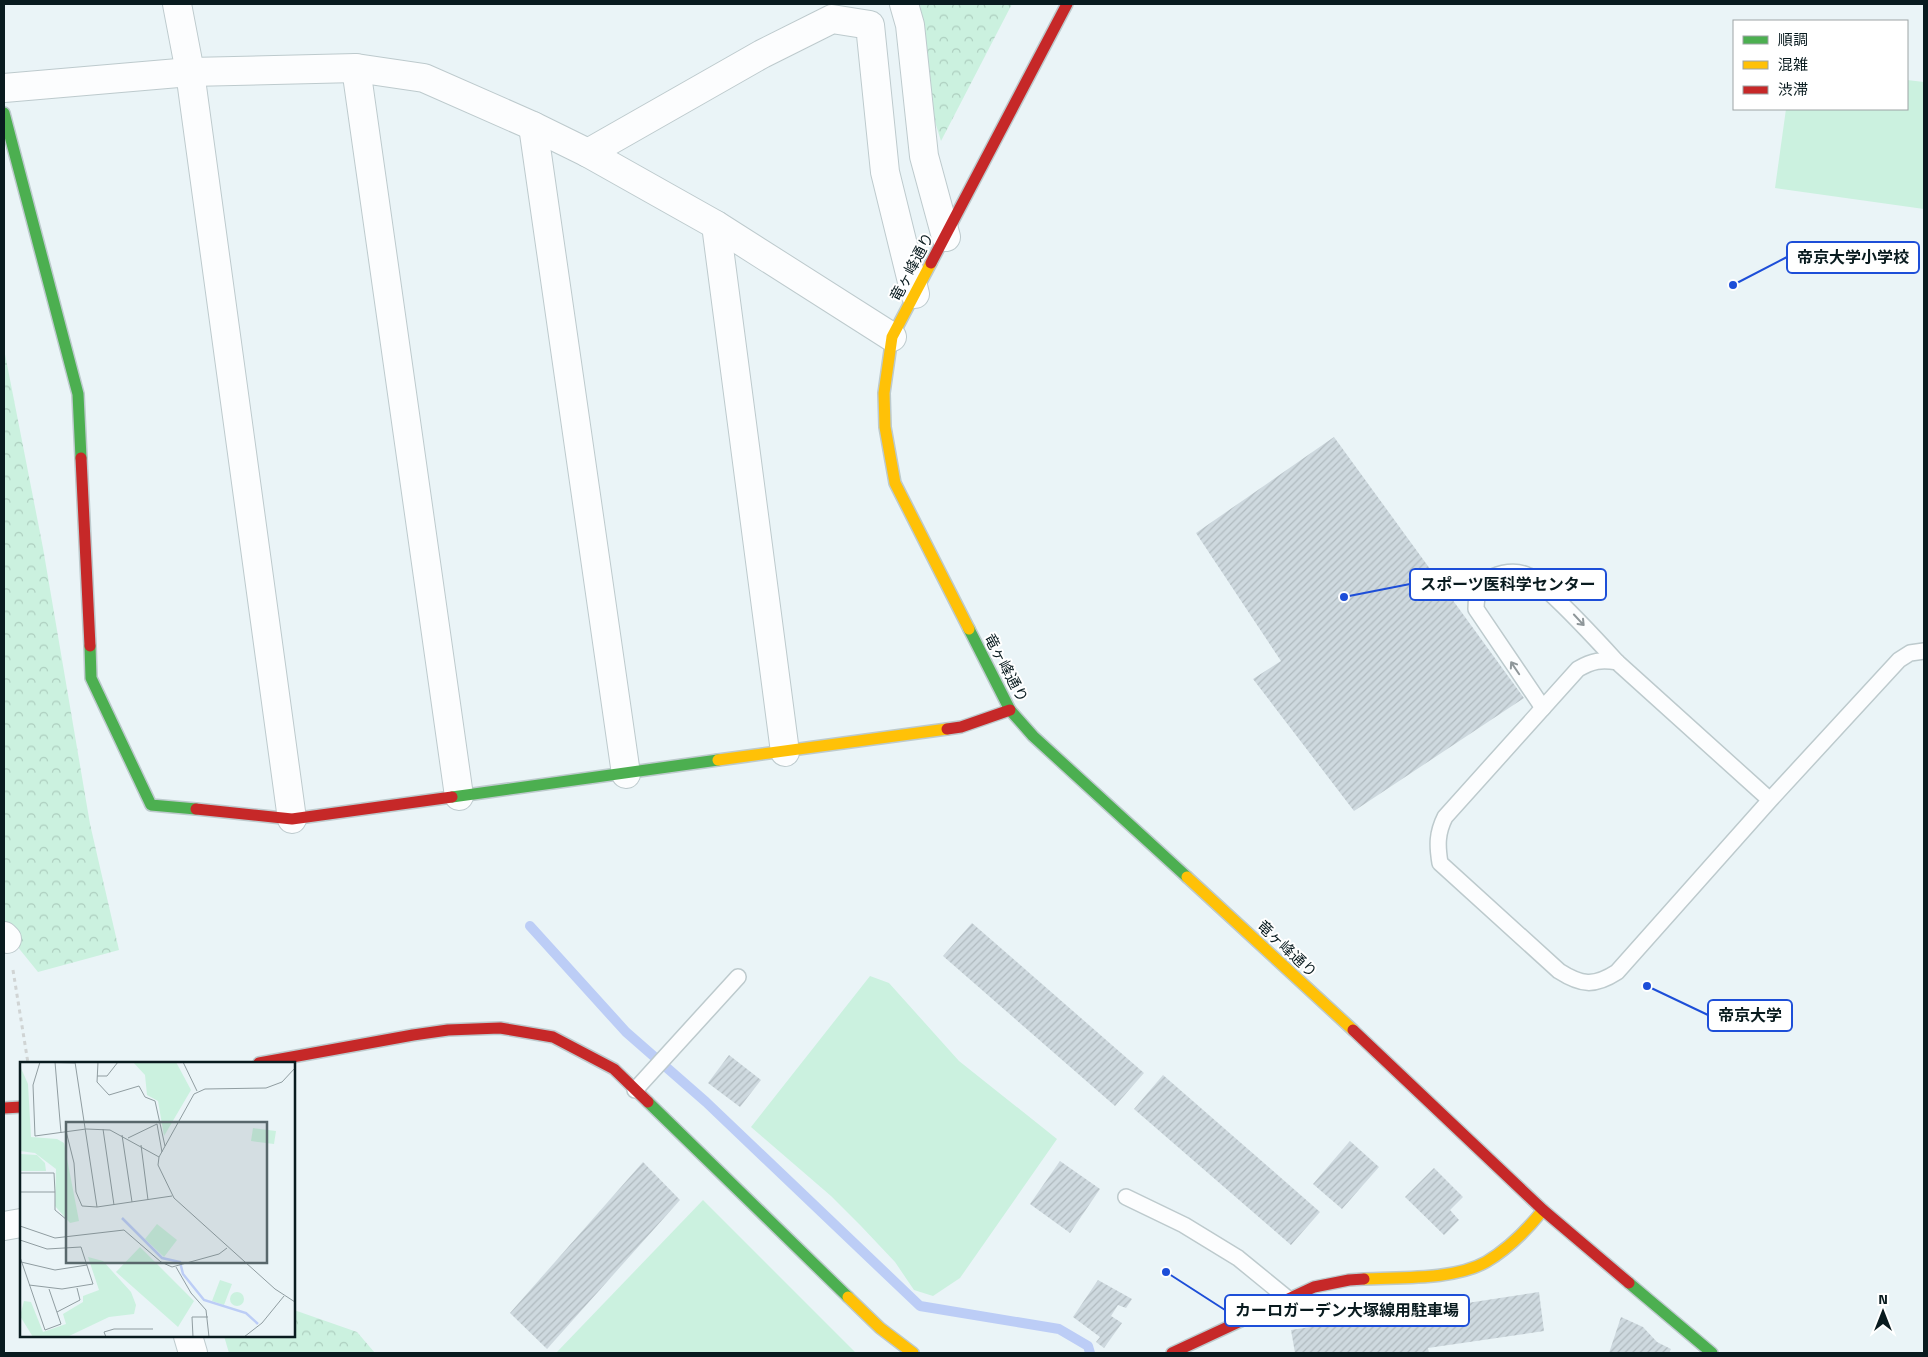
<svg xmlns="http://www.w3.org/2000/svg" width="1928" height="1357" viewBox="0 0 1928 1357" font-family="'Titillium Web','Noto Sans JP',sans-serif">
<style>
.green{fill:#cbf1df}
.forest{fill:url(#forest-crowns)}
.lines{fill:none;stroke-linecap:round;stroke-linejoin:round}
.stream{stroke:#bccdf6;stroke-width:10}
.building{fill:url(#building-hatch)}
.lane-casing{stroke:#bdcacd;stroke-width:18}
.street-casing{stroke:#bdcacd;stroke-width:30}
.fast-casing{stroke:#bdcacd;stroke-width:14}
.slow-casing{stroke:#bdcacd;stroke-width:14}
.jam-casing{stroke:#bdcacd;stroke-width:14}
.path{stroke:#d0d4d4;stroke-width:3;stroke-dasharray:4 4;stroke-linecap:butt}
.lane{stroke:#fcfdfe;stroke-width:15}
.street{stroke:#fcfdfe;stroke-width:28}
.fast{stroke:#4caf50;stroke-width:11}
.slow{stroke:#ffc107;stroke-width:11}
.jam{stroke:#c62828;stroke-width:11}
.oneway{stroke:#8f979a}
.labels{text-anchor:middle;stroke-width:4;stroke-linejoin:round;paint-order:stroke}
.street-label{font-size:15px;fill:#091b1f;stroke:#fff}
.inset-river{fill:none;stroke:#bccdf6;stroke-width:2.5}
.inset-road{fill:none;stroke:#909da1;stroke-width:1}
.view{fill:#58676b;fill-opacity:0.15;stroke:#58676b;stroke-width:2.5}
.inset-edge{fill:none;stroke:#091b1f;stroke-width:2.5}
.leader{fill:none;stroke:#1d4ed8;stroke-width:2}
.callout-dot{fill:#1d4ed8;stroke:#fff;stroke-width:2}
.callout{fill:#fff;stroke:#1d4ed8;stroke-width:2}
.callout-label{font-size:16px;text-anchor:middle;font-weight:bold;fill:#091b1f}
</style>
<defs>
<pattern id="forest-crowns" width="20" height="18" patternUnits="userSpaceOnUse" patternTransform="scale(1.25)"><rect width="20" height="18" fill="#cbf1df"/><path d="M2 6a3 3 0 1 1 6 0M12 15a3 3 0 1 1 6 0" fill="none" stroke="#adcebf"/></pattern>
<pattern id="building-hatch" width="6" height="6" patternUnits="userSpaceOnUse" patternTransform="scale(1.25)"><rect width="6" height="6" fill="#ced9df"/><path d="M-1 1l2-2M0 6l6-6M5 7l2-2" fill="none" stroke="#b0babf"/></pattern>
</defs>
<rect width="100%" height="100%" fill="#eaf4f7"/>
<g class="green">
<path d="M 1907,80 L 1924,82 L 1924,209 L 1775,188 L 1786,109 L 1907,109 Z"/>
<path d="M 870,976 L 889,983 L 959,1061 L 1057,1139 L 960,1278 L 933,1296 L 914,1290 L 895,1262 L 861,1226 L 831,1196 L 751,1127 Z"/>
<path d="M 703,1200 L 856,1353 L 556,1353 Z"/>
</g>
<g class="forest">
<path d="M 920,4 L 1012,4 L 941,141 L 930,106 Z"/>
<path d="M 4,349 L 43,548 L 90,824 L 119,950 L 38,972 L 4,930 Z"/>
<path d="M 294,1310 L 357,1332 L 375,1353 L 229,1353 L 224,1336 L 294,1336 Z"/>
</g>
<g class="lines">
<path class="stream" d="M 530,926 L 626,1032 L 706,1102 L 920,1306 L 1059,1329 L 1088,1346 L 1090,1353"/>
</g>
<g class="building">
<path d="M 1334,437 L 1524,698 L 1354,811 L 1253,679 L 1281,661 L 1196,533 Z"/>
<path d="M 972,923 L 1144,1073 L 1115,1106 L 943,956 Z"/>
<path d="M 729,1055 L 761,1080 L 740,1107 L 708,1083 Z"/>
<path d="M 1163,1075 L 1320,1212 L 1291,1245 L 1134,1109 Z"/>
<path d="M 1350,1141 L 1379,1167 L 1342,1209 L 1313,1184 Z"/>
<path d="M 1060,1161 L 1100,1189 L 1070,1233 L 1030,1204 Z"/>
<path d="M 643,1162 L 680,1200 L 547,1349 L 510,1313 Z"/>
<path d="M 1434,1168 L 1463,1197 L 1450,1210 L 1459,1220 L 1444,1235 L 1405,1197 Z"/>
<path d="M 1098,1280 L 1132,1299 L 1126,1308 L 1118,1305 L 1111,1316 L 1122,1323 L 1104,1348 L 1096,1342 L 1100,1337 L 1073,1317 Z"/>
<path d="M 1539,1292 L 1544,1331 L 1428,1348 L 1429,1353 L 1295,1353 L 1291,1330 Z"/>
<path d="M 1621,1317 L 1643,1327 L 1657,1342 L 1671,1349 L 1669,1353 L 1609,1353 Z"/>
</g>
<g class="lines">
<g class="lane-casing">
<g id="lane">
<path d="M 1543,708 L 1476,609 C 1476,596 1479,583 1492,577 C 1504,572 1517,570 1529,576 C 1537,579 1543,588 1550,593 C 1574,615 1595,638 1617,662"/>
<path d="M 1770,800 L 1617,662 C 1601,659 1592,661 1578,669 L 1445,817 C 1437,833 1437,845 1440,863 L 1559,971 C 1581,985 1594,987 1617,972 L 1770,800 L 1899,660 L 1910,653 L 1924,651"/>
<path d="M 635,1090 L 738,977"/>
<path d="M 1126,1197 L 1184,1225 L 1238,1258 L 1287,1298"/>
</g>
</g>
<g class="street-casing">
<g id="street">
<path d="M 177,4 L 190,72 L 292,819"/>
<path d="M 904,4 L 910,25 L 924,156 L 946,237"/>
<path d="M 356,68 L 459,796"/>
<path d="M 4,88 L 190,72 L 356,68 L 424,78 L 533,126 L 588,153 L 716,225 L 892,337"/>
<path d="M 533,126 L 626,774"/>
<path d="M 588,153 L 762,54 L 832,19 L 870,25 L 885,172 L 915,294"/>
<path d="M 716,225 L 785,752"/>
<path d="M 4,936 L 7,939"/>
<path d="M 4,1226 L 21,1223"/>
<path d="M 188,1336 L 193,1353"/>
</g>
</g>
<g class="fast-casing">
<g id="fast">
<path d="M 4,113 L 78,394 L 81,458"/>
<path d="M 969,629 L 1010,710 L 1033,736 L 1187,877"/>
<path d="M 90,646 L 91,678 L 151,805 L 196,809"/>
<path d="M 452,797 L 718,760"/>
<path d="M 648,1102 L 848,1297"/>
<path d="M 1629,1283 L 1712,1353"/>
</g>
</g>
<g class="slow-casing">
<g id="slow">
<path d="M 931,263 L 892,337 L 884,393 L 885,427 L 895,483 L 969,629"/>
<path d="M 718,760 L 947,729"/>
<path d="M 1187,877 L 1353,1030"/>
<path d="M 1364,1279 C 1401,1277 1454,1280 1486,1262 C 1508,1249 1527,1230 1543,1210"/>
<path d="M 848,1297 L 880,1328 L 913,1353"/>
</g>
</g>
<g class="jam-casing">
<g id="jam">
<path d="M 931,263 L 1067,4"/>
<path d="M 81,458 L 90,646"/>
<path d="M 947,729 L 961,727 L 1010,710"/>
<path d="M 196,809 L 292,819 L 452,797"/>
<path d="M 1353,1030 L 1543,1210 L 1629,1283"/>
<path d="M 259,1063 L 413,1035 L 448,1030 L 500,1028 L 553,1037 L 614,1069 L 648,1102"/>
<path d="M 4,1108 L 21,1107"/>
<path d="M 1172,1353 L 1314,1287 L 1349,1280 L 1364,1279"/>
</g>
</g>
<path class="path" d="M 13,970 L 28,1063"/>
<use href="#lane" class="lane"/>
<use href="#street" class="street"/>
<use href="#fast" class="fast"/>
<use href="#slow" class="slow"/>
<use href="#jam" class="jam"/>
</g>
<defs><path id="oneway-shaft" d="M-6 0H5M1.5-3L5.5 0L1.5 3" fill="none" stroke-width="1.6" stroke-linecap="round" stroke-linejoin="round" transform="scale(1.25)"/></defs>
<g class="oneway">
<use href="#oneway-shaft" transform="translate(1579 620) rotate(47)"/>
<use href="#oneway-shaft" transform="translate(1515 668) rotate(-124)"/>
</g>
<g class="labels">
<g class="street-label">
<text transform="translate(912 267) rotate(-62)" y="5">竜ヶ峰通り</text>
<text transform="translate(1006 668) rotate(62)" y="5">竜ヶ峰通り</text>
<text transform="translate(1287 949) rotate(43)" y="5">竜ヶ峰通り</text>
</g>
</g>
<g transform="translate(20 1062)">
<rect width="275" height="275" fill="#eaf4f7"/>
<path d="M 233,66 L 256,69 L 254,82 L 231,79 ZM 0,92 L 17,93 L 25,101 L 26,109 L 0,109 ZM 137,162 L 157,178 L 144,195 L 125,177 ZM 120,185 L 174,239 L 158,265 L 96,210 ZM 200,218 L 212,222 L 204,243 L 192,239 ZM210 237a7 7 0 1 1 14 0a7 7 0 1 1-14 0Z" fill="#cbf1df"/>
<path d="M 113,0 L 156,0 L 171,28 L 144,74 L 138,39 L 127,33 L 125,13 ZM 0,4 L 8,22 L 11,75 L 37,77 L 44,81 L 59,159 L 50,161 L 35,144 L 36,107 L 15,91 L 0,89 ZM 68,195 L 83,199 L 111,230 L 116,243 L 114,252 L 89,255 L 47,275 L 13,275 L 0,254 L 4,239 L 11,240 L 23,270 L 46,262 L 43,252 L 63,240 L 63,234 L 79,228 Z" fill="#cbf1df"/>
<path class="inset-river" d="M 102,156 L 142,196 L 160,200 L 163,212 L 184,238 L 226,251 L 238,262"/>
<path class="inset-road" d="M 13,0 L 55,1M 20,0 L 13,23 L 15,74 L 66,67 L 90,68 L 139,95M 35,0 L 41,71M 55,0 L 77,145M 78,0 L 77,20 L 89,33 L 119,24 L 125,35 L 135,39 L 145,84M 163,0 L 177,29M 275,6 L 262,20 L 246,26 L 185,27 L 174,32 L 139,95 L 138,103 L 154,136 L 255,227 L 275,240M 77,14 L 87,14 L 98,0M 83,67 L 94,143M 46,69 L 54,101 L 56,130 L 62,144 L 77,145 L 152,134M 102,73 L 112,140M 108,76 L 137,62 L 142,90M 121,83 L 128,138M 0,111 L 34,111 L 35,130 L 0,130M 35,130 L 35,148 L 47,158M 0,164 L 35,176 L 104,168 L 141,200 L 152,205 L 199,192 L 207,186M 0,178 L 27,187 L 61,185 L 73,222 L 42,227 L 9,223M 0,195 L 25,268 L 41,262 L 29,227M 1,200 L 35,208 L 67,203M 156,205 L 171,231 L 186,248 L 189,275M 37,250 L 60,238 L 57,226M 86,275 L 84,270 L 94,267 L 133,267M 173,275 L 172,255 L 188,255M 224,275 L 242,261 L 264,234"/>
<path class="view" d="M 46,60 L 247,60 L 247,201 L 46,201 Z"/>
<rect width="275" height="275" class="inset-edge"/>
</g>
<path class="leader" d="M1733 285L1787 257M1344 597L1410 584M1647 986L1708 1015M1166 1272L1225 1310"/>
<g class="callout-dot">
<circle cx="1733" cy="285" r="5"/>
<circle cx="1344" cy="597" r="5"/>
<circle cx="1647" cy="986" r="5"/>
<circle cx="1166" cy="1272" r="5"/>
</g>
<g class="callout">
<rect x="1787" y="242" width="132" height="31" rx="5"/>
<rect x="1410" y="569" width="196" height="31" rx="5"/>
<rect x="1708" y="1000" width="84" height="31" rx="5"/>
<rect x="1225" y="1295" width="244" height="31" rx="5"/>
</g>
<g class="callout-label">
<text x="1853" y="263">帝京大学小学校</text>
<text x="1508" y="590">スポーツ医科学センター</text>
<text x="1750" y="1021">帝京大学</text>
<text x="1347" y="1316">カーロガーデン大塚線用駐車場</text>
</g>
<rect width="1928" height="1357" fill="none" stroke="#091b1f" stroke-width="10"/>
<rect x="1733" y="20" width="175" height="90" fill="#ffffff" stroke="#9da4a5"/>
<rect x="1743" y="36" width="25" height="8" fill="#4caf50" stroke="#9da4a5"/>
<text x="1778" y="45" font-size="15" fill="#091b1f">順調</text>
<rect x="1743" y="61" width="25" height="8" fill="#ffc107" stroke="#9da4a5"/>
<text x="1778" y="70" font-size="15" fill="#091b1f">混雑</text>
<rect x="1743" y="86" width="25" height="8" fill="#c62828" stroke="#9da4a5"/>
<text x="1778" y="95" font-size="15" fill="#091b1f">渋滞</text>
<g transform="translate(1883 1312)" stroke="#ffffff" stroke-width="4" paint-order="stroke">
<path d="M0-4L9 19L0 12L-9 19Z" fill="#091b1f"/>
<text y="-8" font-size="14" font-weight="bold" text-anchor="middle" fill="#091b1f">N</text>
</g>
</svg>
